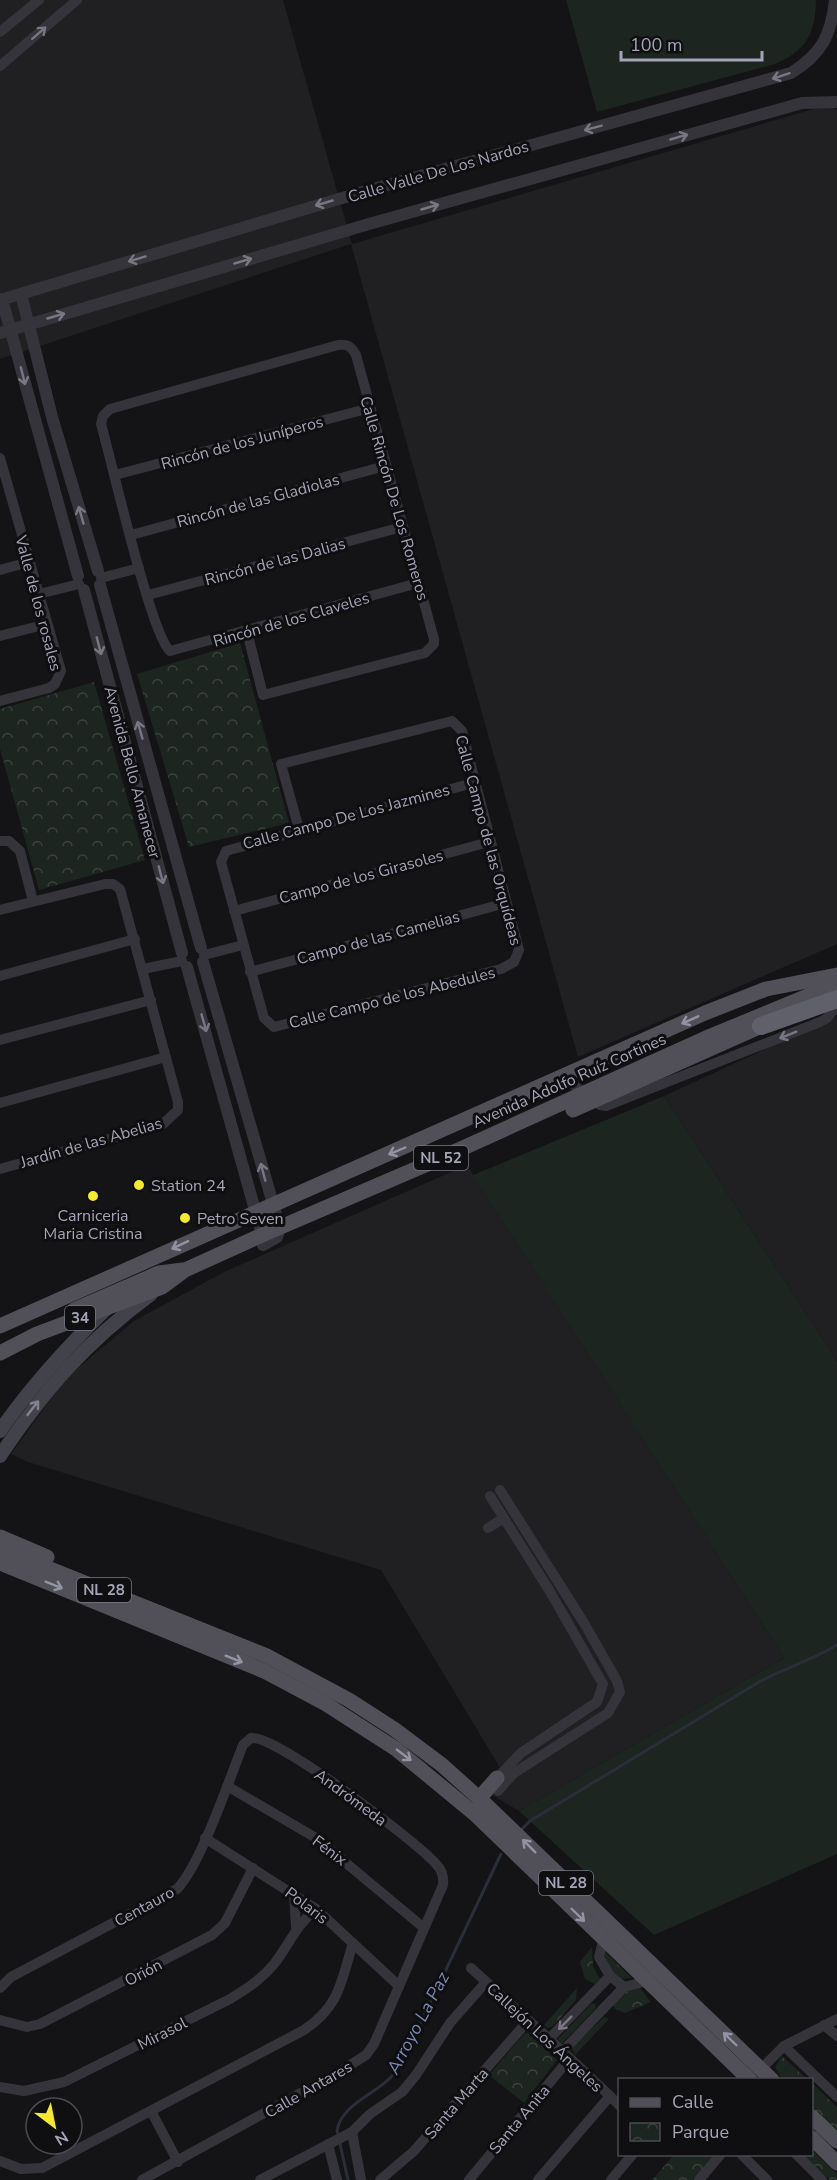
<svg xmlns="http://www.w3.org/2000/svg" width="837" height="2180" viewBox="0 0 837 2180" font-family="'Nunito Sans',sans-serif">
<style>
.built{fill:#201f22}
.grass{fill:#1d2520}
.park{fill:url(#park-crowns)}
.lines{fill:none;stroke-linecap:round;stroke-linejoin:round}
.stream{stroke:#292e39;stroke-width:3}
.minor{stroke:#35343a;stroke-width:10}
.tertiary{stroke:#35343a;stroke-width:12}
.secondary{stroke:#42424a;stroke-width:14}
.primary{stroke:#515059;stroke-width:15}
.motorway{stroke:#60606b;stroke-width:18}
.oneway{stroke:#787884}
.oneway2{stroke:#9394a3}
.oneway3{stroke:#828290}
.poi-dot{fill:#f5e92b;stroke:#0f0e10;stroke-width:2}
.labels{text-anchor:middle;stroke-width:6;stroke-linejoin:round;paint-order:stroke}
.shield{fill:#0f0e10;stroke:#777884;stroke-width:1.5}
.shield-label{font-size:15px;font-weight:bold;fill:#a4a5b6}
.street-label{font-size:16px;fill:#a4a5b6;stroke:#0f0e10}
.poi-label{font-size:16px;fill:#a4a5b6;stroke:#0f0e10;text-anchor:start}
.water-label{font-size:18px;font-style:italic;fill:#7a89b2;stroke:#0f0e10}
</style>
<defs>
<pattern id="park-crowns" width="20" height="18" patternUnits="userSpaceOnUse" patternTransform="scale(1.5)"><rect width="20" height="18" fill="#1d2520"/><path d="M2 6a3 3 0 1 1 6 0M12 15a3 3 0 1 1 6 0" fill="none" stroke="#3b423e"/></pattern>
</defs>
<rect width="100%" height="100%" fill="#141315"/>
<g class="built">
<path d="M 0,0 L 283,0 L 352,244 L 827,105 L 837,110 L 837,944 L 578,1057 L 351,244 L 0,359 Z"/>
<path d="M 837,1016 L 837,1361 L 664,1096 Z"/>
<path d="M 467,1165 L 784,1658 L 519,1811 L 492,1795 L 511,1786 L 381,1570 L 28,1462 L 11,1454 L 66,1378 L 134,1321 L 224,1272 Z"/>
</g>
<g class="grass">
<path d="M 566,0 L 816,0 C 815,34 807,50 775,64 L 597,112 Z"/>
<path d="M 664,1096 L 837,1361 L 837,1854 L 654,1935 L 519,1811 L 784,1658 L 473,1175 Z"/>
</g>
<g class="park">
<path d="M 240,643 L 289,823 L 189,847 L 137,674 Z"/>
<path d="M 94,682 L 145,860 L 39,890 L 0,749 L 0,709 Z"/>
<path d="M 592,1947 L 593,1966 L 600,1979 L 595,1984 L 585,1979 L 580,1962 Z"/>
<path d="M 603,1950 L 632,1978 L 620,1979 L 609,1972 Z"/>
<path d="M 577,1988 L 576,2000 L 553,2026 L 548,2028 L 544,2025 Z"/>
<path d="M 640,1988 L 651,2002 L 625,2013 L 615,2009 L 613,2005 L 622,1992 Z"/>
<path d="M 591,2004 L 595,2004 L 596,2008 L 562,2043 L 558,2039 Z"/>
<path d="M 604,2017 L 609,2019 L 575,2055 L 572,2048 Z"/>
<path d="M 530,2032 L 557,2060 L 524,2103 L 489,2075 L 524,2034 Z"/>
<path d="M 782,2056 L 807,2079 L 782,2079 L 775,2067 Z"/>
<path d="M 812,2083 L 837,2107 L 837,2133 L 812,2108 Z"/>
<path d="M 812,2150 L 837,2174 L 837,2180 L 830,2180 L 803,2155 L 812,2154 Z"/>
<path d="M 674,2155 L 715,2155 L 693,2180 L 652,2180 Z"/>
</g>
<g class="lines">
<g class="stream">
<path d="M 521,1830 L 530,1821 L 759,1682 C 785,1668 812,1660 837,1645"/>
<path d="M 348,2180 L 337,2130 C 342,2104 376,2094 392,2076 C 396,2071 399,2065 403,2060 L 501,1854"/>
</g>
<g class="minor">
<path d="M 0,32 L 39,0"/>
<path d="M 0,66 L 77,0"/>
<path d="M 0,458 L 61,671 L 55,684 L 49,688 L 0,701"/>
<path d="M 115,475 L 370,408"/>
<path d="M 131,535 L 385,466"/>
<path d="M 0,570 L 29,562"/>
<path d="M 101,578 L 139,568"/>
<path d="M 39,594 L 79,584"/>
<path d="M 148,595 L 402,527"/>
<path d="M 247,632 L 263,695 L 425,653 L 434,644 L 434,639 L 356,355 C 351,346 348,344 338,345 L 110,409 L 103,416 L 101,424 C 111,459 151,635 170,651 L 418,583"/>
<path d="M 0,636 L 47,624"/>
<path d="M 299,829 L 281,764 L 452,721 L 462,731 L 519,950 L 514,962 L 501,969 L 274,1027 L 264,1018 L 221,862 L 226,851 L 473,783"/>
<path d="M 0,841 L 9,841 L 20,851 L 33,901"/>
<path d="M 0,910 L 105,884 L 113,884 L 120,889 L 178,1102 L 178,1110 L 163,1124 L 0,1169"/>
<path d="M 234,911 L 489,842"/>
<path d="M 204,955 L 243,945"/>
<path d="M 143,969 L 182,961"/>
<path d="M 250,972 L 506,903"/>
<path d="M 0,976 L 135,939"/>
<path d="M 0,1040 L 151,1000"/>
<path d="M 563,1077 L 600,1105 L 606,1106 L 820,1022 L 827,1018 L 837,1006"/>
<path d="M 0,1103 L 166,1057"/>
<path d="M 490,1496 L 549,1590 L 603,1684 L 597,1702 L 521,1753 L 497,1778"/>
<path d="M 488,1528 L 504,1518"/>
<path d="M 227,1786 L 316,1838 L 424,1928"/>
<path d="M 498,1791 L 514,1773 L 608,1713 L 620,1692 L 617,1681 L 584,1623 L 500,1490"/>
<path d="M 205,1838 L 316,1909 L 399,1986"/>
<path d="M 294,1894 L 296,1927"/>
<path d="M 610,1938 L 603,1941 L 599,1957 L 610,1976 L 624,1987 L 647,1981 L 650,1977"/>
<path d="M 471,1968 C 521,2014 572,2058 620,2106"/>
<path d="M 0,1988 L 11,1977 L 177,1889 C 201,1864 229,1780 243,1745 L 251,1738 C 276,1735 416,1841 436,1864 C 442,1870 444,1877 443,1885 L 374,2044 L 366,2055 L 341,2071 L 142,2180"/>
<path d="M 0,2020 L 27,2027 L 40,2024 L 212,1935 L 225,1923 L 253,1868"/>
<path d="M 824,2025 L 837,2036"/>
<path d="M 550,2038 L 610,1976"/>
<path d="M 784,2046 L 837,2097"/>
<path d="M 563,2051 L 624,1987"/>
<path d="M 761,2069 L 784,2046 L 837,2019"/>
<path d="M 0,2087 L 24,2091 L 64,2082 L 230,1999 C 246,1989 262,1979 274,1964 C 289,1945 296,1925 316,1909"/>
<path d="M 151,2111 L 178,2162"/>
<path d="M 352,2132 L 361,2180"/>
<path d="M 328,2144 L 337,2180"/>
<path d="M 741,2154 L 767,2180"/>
<path d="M 796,2154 L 822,2180"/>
<path d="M 0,2161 L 21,2169 L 42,2168 L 304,2030 C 340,2006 341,1982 353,1943"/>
<path d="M 260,2180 L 352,2132 L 370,2114 L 402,2092 L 416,2075 L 450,2023 L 486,1982"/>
<path d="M 380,2180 L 414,2151 L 527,2022"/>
<path d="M 469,2180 L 570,2058"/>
<path d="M 538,2180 L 610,2096"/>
<path d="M 611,2180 L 633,2154"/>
<path d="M 699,2180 L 721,2154"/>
</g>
<g class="tertiary">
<path d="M 21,294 L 52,417 L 98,571"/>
<path d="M 2,299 L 78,576"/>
<path d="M 0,300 L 359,193 L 791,73 C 822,54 831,35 835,0"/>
<path d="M 0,333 L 369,224 L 802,103 L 837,102"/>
<path d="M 100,585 L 201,948"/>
<path d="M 84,590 L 182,953"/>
<path d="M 203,962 L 280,1228 L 277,1237 L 263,1245"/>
<path d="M 187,967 L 262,1235 L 269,1239"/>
</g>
<g class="secondary">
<path d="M 0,1431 C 31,1386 67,1347 106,1309"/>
<path d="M 0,1456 C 45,1389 86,1342 151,1294"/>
</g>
<g class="primary">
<path d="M 573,1110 L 770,1022"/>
<path d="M 74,1310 L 159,1273 L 183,1270"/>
<path d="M 0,1326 L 705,1013 L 766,989 L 837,975"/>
<path d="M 0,1353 L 37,1334 L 162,1287 L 185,1270 L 262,1235 L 432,1162 L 706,1038 L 837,984"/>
<path d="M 0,1537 L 47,1557"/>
<path d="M 0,1549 L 267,1656 L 349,1700 L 394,1729 L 442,1765 L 481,1800 L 772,2080"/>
<path d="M 0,1563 L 264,1671 L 326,1704 L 396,1749 L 476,1815 L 750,2080"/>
<path d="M 480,1808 L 483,1794 L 497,1778"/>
<path d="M 812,2117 L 837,2141"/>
<path d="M 812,2138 L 837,2163"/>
</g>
<path class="motorway" d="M 761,1026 L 837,999"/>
</g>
<defs><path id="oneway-shaft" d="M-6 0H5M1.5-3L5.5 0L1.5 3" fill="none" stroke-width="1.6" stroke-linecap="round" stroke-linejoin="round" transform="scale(1.5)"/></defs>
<g class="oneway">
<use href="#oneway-shaft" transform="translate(39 33) rotate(-41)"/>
<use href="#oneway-shaft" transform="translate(781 76) rotate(162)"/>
<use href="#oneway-shaft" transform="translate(593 128) rotate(165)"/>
<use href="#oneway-shaft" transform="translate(679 137) rotate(-16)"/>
<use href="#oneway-shaft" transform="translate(324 203) rotate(164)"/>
<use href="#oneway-shaft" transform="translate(430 207) rotate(-16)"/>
<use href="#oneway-shaft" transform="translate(137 259) rotate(163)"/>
<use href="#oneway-shaft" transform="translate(243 261) rotate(-16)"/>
<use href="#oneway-shaft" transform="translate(56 316) rotate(-16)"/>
<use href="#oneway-shaft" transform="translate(23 376) rotate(76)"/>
<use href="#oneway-shaft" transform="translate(81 515) rotate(-106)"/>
<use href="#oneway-shaft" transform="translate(99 646) rotate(75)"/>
<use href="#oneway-shaft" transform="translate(140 730) rotate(-106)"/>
<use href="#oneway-shaft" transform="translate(161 875) rotate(75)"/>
<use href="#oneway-shaft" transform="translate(204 1023) rotate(74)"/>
<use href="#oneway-shaft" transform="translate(788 1035) rotate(158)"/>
<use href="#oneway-shaft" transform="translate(263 1172) rotate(-105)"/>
<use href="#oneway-shaft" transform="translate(565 2023) rotate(135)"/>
</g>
<g class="oneway2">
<use href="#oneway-shaft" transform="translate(690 1020) rotate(156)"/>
<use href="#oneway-shaft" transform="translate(397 1151) rotate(157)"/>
<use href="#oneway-shaft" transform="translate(180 1245) rotate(155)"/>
<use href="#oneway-shaft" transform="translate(54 1585) rotate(22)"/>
<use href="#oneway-shaft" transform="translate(234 1659) rotate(22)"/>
<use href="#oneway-shaft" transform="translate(404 1755) rotate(37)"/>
<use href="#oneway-shaft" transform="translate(529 1846) rotate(-135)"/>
<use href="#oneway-shaft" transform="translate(578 1915) rotate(44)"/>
<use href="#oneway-shaft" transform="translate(730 2039) rotate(-136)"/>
</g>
<use class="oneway3" href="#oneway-shaft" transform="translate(33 1408) rotate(-52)"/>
<g class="poi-dot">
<circle cx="139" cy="1185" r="6"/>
<circle cx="93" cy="1196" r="6"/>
<circle cx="185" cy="1218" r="6"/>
</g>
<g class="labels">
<g class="shield">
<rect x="414" y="1146" width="54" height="24" rx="4.5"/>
<rect x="65" y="1306" width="30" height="24" rx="4.5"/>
<rect x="77" y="1578" width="54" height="24" rx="4.5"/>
<rect x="539" y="1871" width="54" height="24" rx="4.5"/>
</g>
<g class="shield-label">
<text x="441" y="1163">NL 52</text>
<text x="80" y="1323">34</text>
<text x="104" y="1595">NL 28</text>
<text x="566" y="1888">NL 28</text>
</g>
<g class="street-label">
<text transform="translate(438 171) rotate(-16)" y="6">Calle Valle De Los Nardos</text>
<text transform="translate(242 442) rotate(-15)" y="6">Rincón de los Juníperos</text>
<text transform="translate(395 498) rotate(74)" y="6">Calle Rincón De Los Romeros</text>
<text transform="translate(258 500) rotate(-15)" y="6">Rincón de las Gladiolas</text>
<text transform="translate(275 561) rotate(-15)" y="6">Rincón de las Dalias</text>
<text transform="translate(39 603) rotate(75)" y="6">Valle de los rosales</text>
<text transform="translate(291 619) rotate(-16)" y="6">Rincón de los Claveles</text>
<text transform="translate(133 772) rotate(75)" y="6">Avenida Bello Amanecer</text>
<text transform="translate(346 816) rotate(-15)" y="6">Calle Campo De Los Jazmines</text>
<text transform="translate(489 840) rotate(75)" y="6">Calle Campo de las Orquídeas</text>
<text transform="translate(361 876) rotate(-15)" y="6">Campo de los Girasoles</text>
<text transform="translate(378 937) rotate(-15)" y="6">Campo de las Camelias</text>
<text transform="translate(392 997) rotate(-14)" y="6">Calle Campo de los Abedules</text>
<text transform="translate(569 1080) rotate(-24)" y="6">Avenida Adolfo Ruíz Cortines</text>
<text transform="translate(91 1142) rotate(-16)" y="6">Jardín de las Abelias</text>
<text transform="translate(351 1797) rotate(36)" y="6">Andrómeda</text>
<text transform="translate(330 1850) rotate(37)" y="6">Fénix</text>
<text transform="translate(307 1905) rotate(37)" y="6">Polaris</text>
<text transform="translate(144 1906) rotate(-29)" y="6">Centauro</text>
<text transform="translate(143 1972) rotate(-28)" y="6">Orión</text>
<text transform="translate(162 2033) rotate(-27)" y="6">Mirasol</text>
<text transform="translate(545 2037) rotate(43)" y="6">Callejón Los Ángeles</text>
<text transform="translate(308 2089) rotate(-30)" y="6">Calle Antares</text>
<text transform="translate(456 2103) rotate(-49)" y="6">Santa Marta</text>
<text transform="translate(519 2119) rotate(-50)" y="6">Santa Anita</text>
</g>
<g class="poi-label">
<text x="151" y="1191">Station 24</text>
<text x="93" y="1221" text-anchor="middle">Carniceria<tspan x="93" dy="18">Maria Cristina</tspan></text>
<text x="197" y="1224">Petro Seven</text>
</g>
<g class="water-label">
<text transform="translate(418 2023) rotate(-62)" y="6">Arroyo La Paz</text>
</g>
</g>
<rect x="618" y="2078" width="195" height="78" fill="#0f0e10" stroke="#4b4a52" stroke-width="1.5"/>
<rect x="630" y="2098" width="30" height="9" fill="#515059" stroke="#4b4a52" stroke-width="1.5"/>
<text x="672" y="2108" font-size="18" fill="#a4a5b6">Calle</text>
<rect x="630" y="2123" width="30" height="18" fill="url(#park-crowns)" stroke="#4b4a52" stroke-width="1.5"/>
<text x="672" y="2138" font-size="18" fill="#a4a5b6">Parque</text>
<g transform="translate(54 2126) rotate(148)"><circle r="28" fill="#0f0e10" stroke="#4b4a52" stroke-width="1.5"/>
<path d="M0-4.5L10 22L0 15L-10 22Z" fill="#f5e92b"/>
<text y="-9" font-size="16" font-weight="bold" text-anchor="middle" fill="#a4a5b6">N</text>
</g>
<path d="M621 51v9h141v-9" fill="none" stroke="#a4a5b6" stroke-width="3"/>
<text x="630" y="51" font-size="18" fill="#a4a5b6" stroke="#0f0e10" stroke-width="4.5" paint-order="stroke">100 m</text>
</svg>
